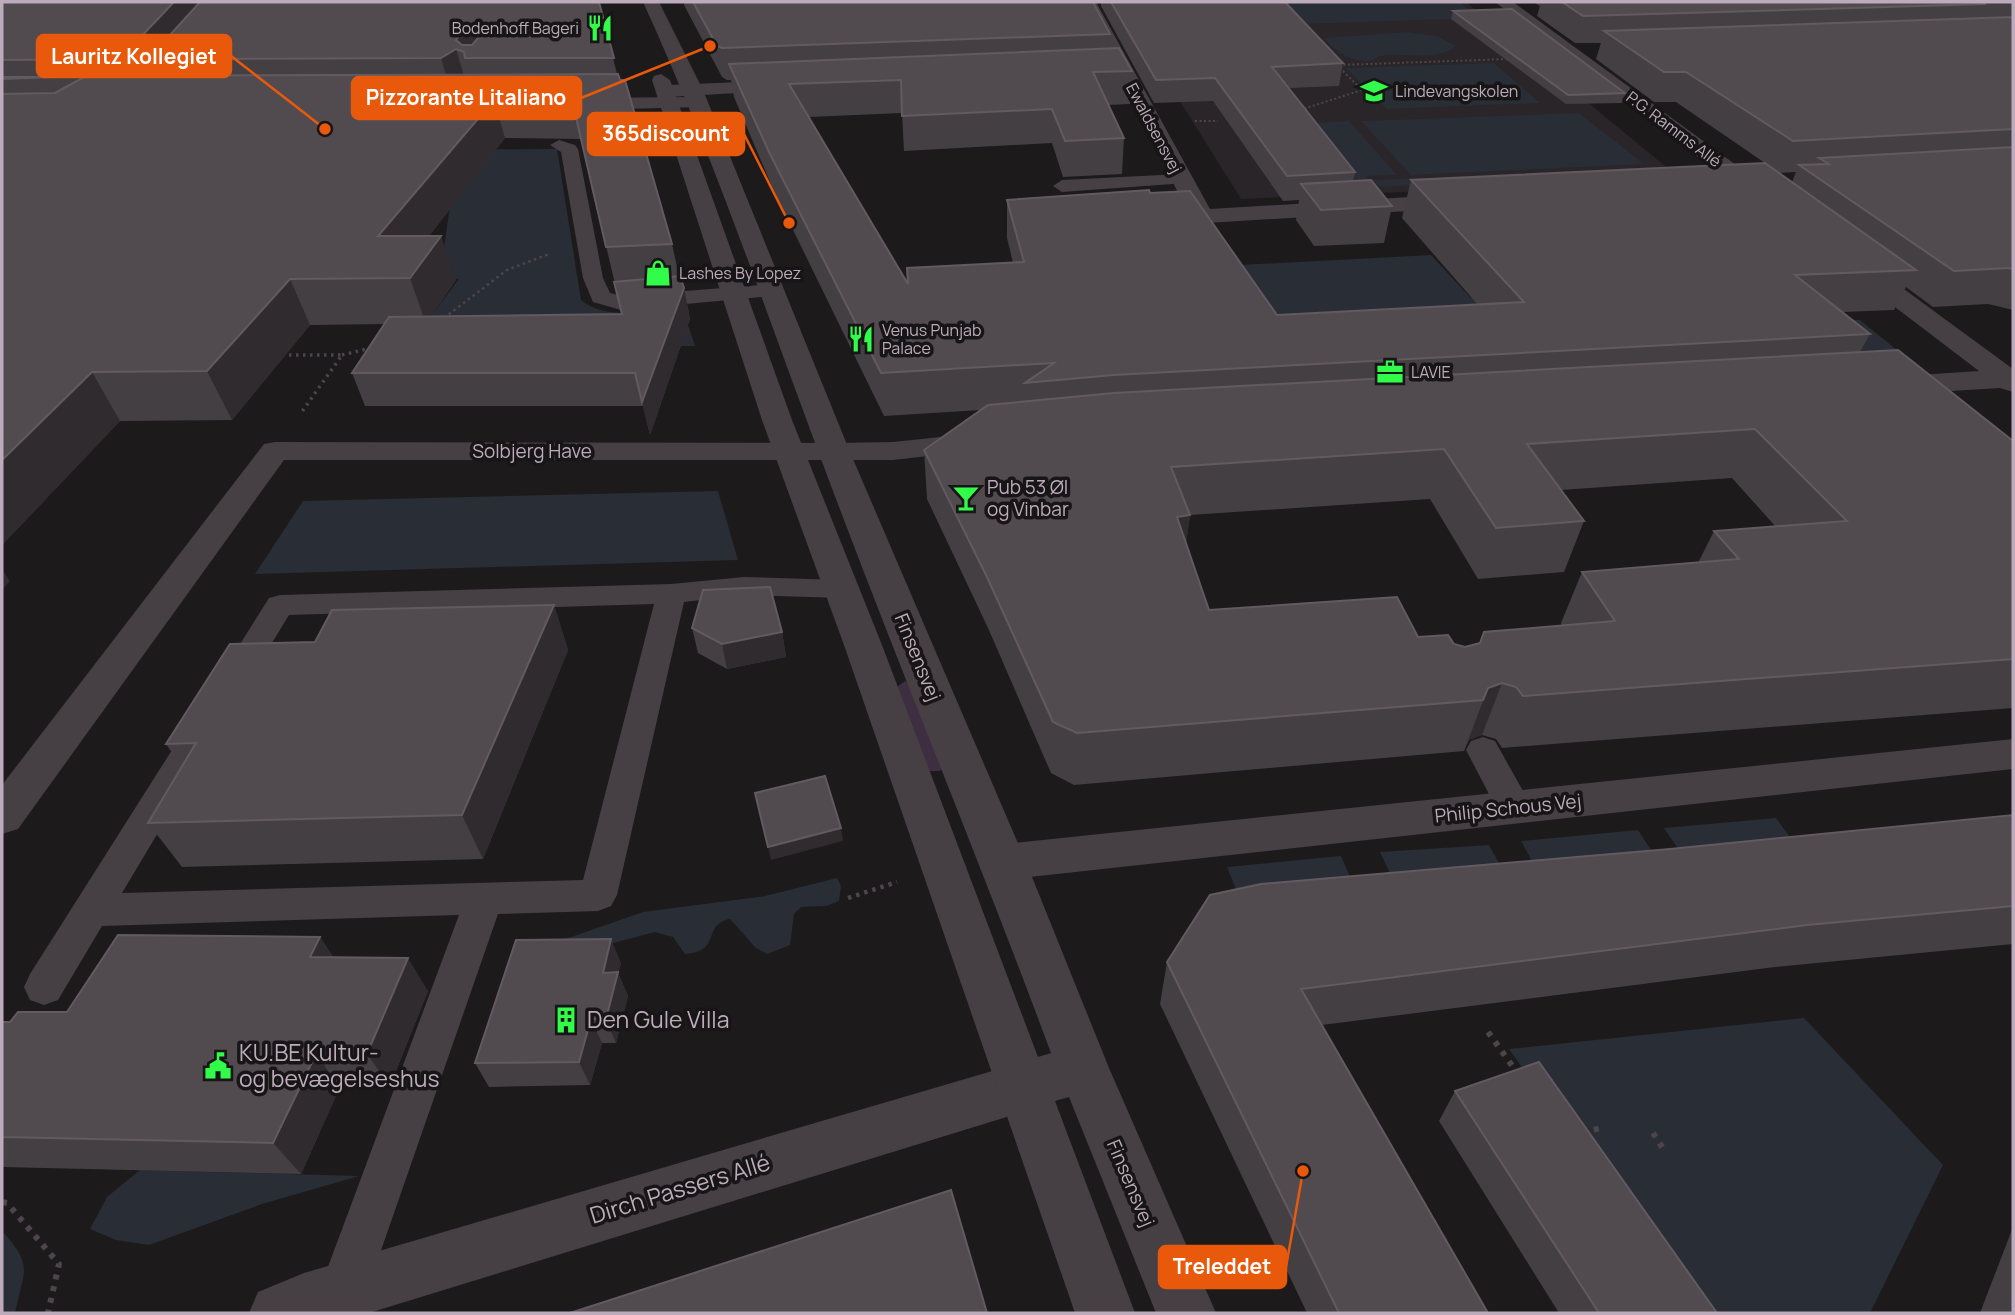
<svg xmlns="http://www.w3.org/2000/svg" width="2015" height="1315" viewBox="0 0 2015 1315" font-family="Manrope,sans-serif">
<style>
.built{fill:#292528}
.green{fill:#292d35}
.lines{fill:none;stroke-linecap:round;stroke-linejoin:round}
.stream{fill:#3f2e41;fill-rule:evenodd}
.path-far4{stroke:#4d444c;stroke-width:2;stroke-dasharray:2 2.5;stroke-linecap:butt}
.path-far3{stroke:#4d444c;stroke-width:2.5;stroke-dasharray:2.5 3.5;stroke-linecap:butt}
.path-far2{stroke:#4d444c;stroke-width:3.5;stroke-dasharray:2.5 4.5;stroke-linecap:butt}
.path-far1{stroke:#4d444c;stroke-width:4.5;stroke-dasharray:3.5 5;stroke-linecap:butt}
.path{stroke:#4d444c;stroke-width:6;stroke-dasharray:5 7;stroke-linecap:butt}
.service{fill:#463f44;fill-rule:evenodd}
.minor{fill:#463f44;fill-rule:evenodd}
.tertiary{fill:#463f44;fill-rule:evenodd}
.wall{fill:#443f43;fill-rule:evenodd}
.shaded-wall{fill:#2f2b2e}
.building{fill:#514b50;stroke:#625a60;stroke-width:2;fill-rule:evenodd}
.labels{text-anchor:middle;stroke-width:7;stroke-linejoin:round;paint-order:stroke}
.far-poi-label{font-size:16px;fill:#bcabba;stroke:#171516;text-anchor:start}
.far-street-label{font-size:16px;fill:#bcabba;stroke:#171516}
.street-label{font-size:19px;fill:#bcabba;stroke:#171516}
.poi-label{font-size:19px;fill:#bcabba;stroke:#171516;text-anchor:start}
.near-poi-label{font-size:23px;fill:#bcabba;stroke:#171516;text-anchor:start}
.near-street-label{font-size:23px;fill:#bcabba;stroke:#171516}
.leader{fill:none;stroke:#e8590c;stroke-width:2.5}
.callout-dot{fill:#e8590c;stroke:#171516;stroke-width:2.5}
.callout{fill:#e8590c;stroke:#e8590c;stroke-width:2.5}
.callout-label{font-size:21px;text-anchor:middle;font-weight:bold;fill:#fff}
</style>
<rect width="100%" height="100%" fill="#1c1a1b"/>
<path class="built" d="M 1118,2 L 1466,2 L 1682,180 L 1241,199 Z"/>
<g class="green">
<path d="M 1262,2 L 1459,2 L 1479,18 L 1303,24 Z"/>
<path d="M 1407,32 L 1437,36 L 1456,46 C 1431,67 1386,45 1372,61 C 1349,62 1339,53 1323,38 Z"/>
<path d="M 1494,63 L 1540,103 L 1387,109 L 1346,68 Z"/>
<path d="M 1579,113 L 1644,164 L 1411,175 L 1361,121 Z"/>
<path d="M 1349,121 L 1397,175 L 1366,176 L 1375,188 L 1308,191 L 1312,123 Z"/>
<path d="M 557,149 L 581,300 C 608,322 650,310 682,307 L 695,346 L 408,346 L 459,279 L 440,277 L 452,191 L 122,151 Z"/>
<path d="M 1658,167 L 1666,174 L 1380,187 L 1373,180 Z"/>
<path d="M 1431,255 L 1471,298 L 1609,290 L 1274,337 L 1220,266 Z"/>
<path d="M 1837,319 L 1860,320 L 1903,355 L 1836,359 Z"/>
<path d="M 718,491 L 738,560 L 255,574 L 303,501 Z"/>
<path d="M 1776,818 L 1816,873 L 1702,884 L 1664,828 Z"/>
<path d="M 1638,830 L 1675,887 L 1553,899 L 1521,841 Z"/>
<path d="M 1489,845 L 1520,902 L 1408,912 L 1380,852 Z"/>
<path d="M 1341,856 L 1367,916 L 1251,927 L 1227,867 Z"/>
<path d="M 837,878 L 841,886 L 839,901 L 826,906 L 801,907 L 794,914 L 790,945 L 767,954 L 756,948 L 730,919 C 701,925 723,951 685,954 L 673,937 L 655,932 L 602,946 L 531,951 L 643,912 L 765,896 Z"/>
<path d="M 1804,1018 L 1943,1165 L 1870,1313 L 1694,1313 L 1509,1049 Z"/>
<path d="M 140,1170 L 359,1176 L 262,1204 L 149,1245 L 116,1240 L 90,1229 L 107,1197 Z"/>
<path d="M 2,1231 C 34,1266 24,1270 15,1313 L 2,1313 Z"/>
</g>
<g class="lines">
<path class="stream" d="M 905,681 L 913,687 L 943,766 L 940,771 L 928,771 L 925,766 L 897,687 Z"/>
<g class="path-far4">
<path d="M 1339,65 L 1509,59"/>
<path d="M 1300,110 L 1362,90 L 1338,66"/>
<path d="M 1195,121 L 1218,121"/>
</g>
<path class="path-far3" d="M 444,318 L 507,270 L 549,254"/>
<g class="path-far2">
<path d="M 282,355 L 342,355 L 301,413"/>
<path d="M 342,355 L 371,348"/>
</g>
<path class="path-far1" d="M 848,898 L 897,882"/>
<g class="path">
<path d="M 1488,1032 L 1518,1074"/>
<path d="M 1582,1132 L 1602,1128"/>
<path d="M 1653,1133 L 1666,1153"/>
<path d="M 2,1202 L 7,1203 L 59,1264 L 48,1313"/>
</g>
<g class="service">
<path d="M 559,140 L 575,145 L 578,149 L 603,278 L 610,293 L 622,296 L 773,284 L 781,285 L 784,290 L 781,295 L 773,296 L 621,310 L 593,302 L 583,278 L 561,152 L 550,145 Z"/>
<path d="M 1181,174 L 1190,179 L 1187,183 L 1062,192 L 1053,186 L 1062,180 Z"/>
<path d="M 744,577 L 841,580 L 851,582 L 856,589 L 851,596 L 841,598 L 744,595 L 684,602 L 617,895 L 611,906 L 598,911 L 498,914 L 361,1308 C 348,1314 340,1314 327,1308 L 319,1291 L 459,915 L 102,926 L 58,1000 L 44,1005 L 30,1000 L 24,987 L 30,974 L 191,720 L 203,717 L 215,720 L 220,729 L 122,893 L 583,880 L 654,604 L 289,615 L 245,687 L 234,690 L 223,687 L 218,679 L 269,598 L 280,595 L 671,584 Z"/>
<path d="M 1483,737 L 1495,741 L 1532,807 L 1527,817 L 1514,821 L 1501,817 L 1466,750 L 1471,741 Z"/>
</g>
<g class="minor">
<path d="M 1080,2 L 1096,2 L 1210,209 L 1459,194 L 1467,196 L 1471,201 L 1467,206 L 1459,208 L 1156,226 L 1148,224 L 1144,219 L 1148,214 L 1187,210 Z"/>
<path d="M 1495,2 L 1513,2 L 1773,192 L 1776,197 L 1773,202 L 1757,202 Z"/>
<path d="M 786,80 L 793,82 L 796,86 L 793,90 L 668,97 L 658,91 L 668,85 Z"/>
<path d="M 697,97 L 704,99 L 707,103 L 704,107 L 581,110 L 574,108 L 571,104 L 574,100 L 581,98 Z"/>
<path d="M 1858,259 L 1867,262 L 2013,369 L 2013,392 L 2000,388 L 1887,395 L 1877,392 L 1872,386 L 1877,380 L 1887,377 L 1979,371 L 1849,272 L 1845,267 L 1849,262 Z"/>
<path d="M 978,433 L 989,435 L 994,442 L 989,449 L 893,460 L 284,460 L 18,829 L 2,834 L 2,785 L 264,444 L 275,442 L 834,443 L 893,442 Z"/>
<path d="M 2013,739 L 2013,769 L 1003,880 L 987,875 L 980,862 L 987,849 L 1003,844 Z"/>
<path d="M 1023,1062 L 1042,1069 L 1050,1087 L 1042,1105 L 1023,1112 L 369,1313 L 249,1313 L 258,1292 L 304,1273 Z"/>
</g>
<path class="tertiary" d="M 643,2 L 659,2 L 703,90 L 850,452 L 1026,862 L 1109,1068 L 1216,1313 L 1156,1313 L 1069,1097 L 1055,1101 L 1135,1313 L 1075,1313 L 844,645 L 762,420 L 652,80 L 654,76 L 661,74 L 670,80 L 792,420 L 882,645 L 1038,1057 L 1051,1053 C 976,851 893,653 818,451 C 762,300 710,148 643,2 Z"/>
</g>
<g class="wall">
<path d="M 2,2 L 599,2 L 617,74 L 672,244 L 679,276 L 684,288 L 690,319 L 650,435 L 643,406 L 365,406 L 352,373 L 384,324 L 310,325 L 232,420 L 120,421 L 2,545 ZM 505,138 L 581,139 L 622,314 L 431,316 L 456,280 L 429,236 Z"/>
<path d="M 684,2 L 1093,2 L 1110,34 L 1110,49 L 1132,71 L 1130,104 L 1108,105 L 1124,138 L 1122,174 L 1063,177 L 1052,143 L 904,151 L 902,113 L 809,117 L 908,284 L 1013,263 L 1007,238 L 1007,200 L 1150,193 L 1277,315 L 1478,305 L 1402,218 L 1411,180 L 1765,163 L 1676,102 L 1654,102 L 1596,59 L 1601,43 L 1575,43 L 1537,16 L 1540,6 L 1533,2 L 2013,2 L 2013,310 L 1988,304 L 1933,307 L 1906,287 L 1894,310 L 1842,312 L 1870,334 L 1860,352 L 2013,441 L 2013,708 L 1502,748 L 1496,739 L 1482,735 L 1469,740 L 1464,751 L 1074,785 L 1051,773 L 988,628 L 927,499 L 924,450 L 981,410 L 884,416 L 773,189 L 734,97 L 731,80 L 727,80 L 722,77 L 684,5 ZM 1796,172 L 1792,182 L 1779,173 ZM 1732,478 L 1776,527 L 1714,531 L 1698,563 L 1582,572 L 1561,623 L 1562,626 L 1465,647 L 1418,637 L 1209,610 L 1186,543 L 1190,515 L 1430,499 L 1478,579 L 1564,572 L 1584,521 L 1561,490 Z"/>
<path d="M 1101,2 L 1285,2 L 1343,63 L 1339,86 L 1289,88 L 1355,172 L 1353,181 L 1392,206 L 1384,243 L 1314,246 L 1296,220 L 1299,200 L 1283,201 L 1213,101 L 1154,103 L 1101,6 Z"/>
<path d="M 1453,11 L 1625,93 L 1622,103 L 1566,104 L 1451,19 Z"/>
<path d="M 554,605 L 568,650 L 483,859 L 182,867 L 148,823 L 182,767 L 166,744 L 315,642 Z"/>
<path d="M 692,628 L 782,632 L 786,657 L 727,669 L 698,653 Z"/>
<path d="M 2013,815 L 2013,944 L 1775,967 L 1322,1025 L 1488,1313 L 1307,1313 L 1160,1004 L 1167,962 L 1670,849 Z"/>
<path d="M 320,937 L 333,957 L 428,991 L 390,1086 L 340,1087 L 301,1174 L 2,1167 L 2,1022 L 10,1022 L 67,1012 Z"/>
<path d="M 621,963 L 618,973 L 628,996 L 616,1043 L 602,1043 L 590,1085 L 489,1087 L 475,1063 Z"/>
<path d="M 1455,1091 L 1717,1313 L 1559,1313 L 1439,1121 Z"/>
<path d="M 2013,1227 L 2013,1313 L 1980,1313 Z"/>
</g>
<g class="shaded-wall">
<path d="M 174,2 L 208,2 L 148,59 L 155,75 L 137,96 L 120,59 Z"/>
<path d="M 476,24 L 485,58 L 464,52 L 456,40 L 467,26 Z"/>
<path d="M 456,49 L 467,86 L 452,95 L 441,58 Z"/>
<path d="M 494,100 L 505,138 L 396,279 L 378,236 Z"/>
<path d="M 441,236 L 456,280 L 426,324 L 410,278 Z"/>
<path d="M 290,279 L 310,325 L 232,420 L 207,371 Z"/>
<path d="M 684,288 L 690,319 L 650,435 L 642,402 Z"/>
<path d="M 92,372 L 120,421 L 2,545 L 2,460 Z"/>
<path d="M 1190,515 L 1183,566 L 1177,517 Z"/>
<path d="M 2,569 L 10,581 L 2,590 Z"/>
<path d="M 554,605 L 568,650 L 483,859 L 462,815 Z"/>
<path d="M 782,632 L 786,657 L 727,669 L 722,644 Z"/>
<path d="M 1502,683 L 1482,735 L 1469,740 L 1464,751 L 1488,688 Z"/>
<path d="M 841,828 L 843,841 L 771,860 L 768,847 Z"/>
<path d="M 320,937 L 342,971 L 310,957 Z"/>
<path d="M 611,939 L 621,963 L 618,973 L 628,996 L 616,1043 L 606,1019 L 603,973 Z"/>
<path d="M 408,958 L 428,991 L 390,1086 L 367,1054 Z"/>
<path d="M 591,1019 L 602,1043 L 590,1085 L 579,1062 Z"/>
<path d="M 316,1054 L 340,1087 L 301,1174 L 273,1143 Z"/>
</g>
<g class="building">
<path d="M 2,2 L 174,2 L 120,59 L 2,60 Z"/>
<path d="M 200,2 L 599,2 L 614,58 L 465,58 L 464,52 L 456,49 L 441,58 L 148,59 ZM 476,24 L 485,30 L 472,45 L 462,45 L 456,40 L 467,26 Z"/>
<path d="M 693,2 L 1093,2 L 1110,34 L 722,48 L 717,46 Z"/>
<path d="M 1111,2 L 1285,2 L 1343,63 L 1272,67 L 1355,172 L 1287,176 L 1215,78 L 1156,80 Z"/>
<path d="M 1562,2 L 1980,2 L 1986,4 L 1583,16 Z"/>
<path d="M 1512,9 L 1625,93 L 1568,95 L 1453,11 Z"/>
<path d="M 2013,17 L 2013,129 L 1793,141 L 1686,72 L 1664,72 L 1604,31 Z"/>
<path d="M 1119,48 L 1132,71 L 1093,72 L 1124,138 L 1065,141 L 1052,109 L 902,116 L 901,80 L 789,84 L 908,284 L 907,268 L 1024,262 L 1007,200 L 1149,190 L 1150,193 L 1190,191 L 1277,315 L 1524,302 L 1411,180 L 1765,163 L 1916,270 L 1795,275 L 1870,334 L 1114,375 L 1025,383 L 1054,363 L 881,373 L 769,152 L 729,64 Z"/>
<path d="M 618,74 L 620,80 L 625,80 L 672,244 L 606,247 L 572,100 L 494,100 L 378,236 L 441,236 L 410,278 L 290,279 L 207,371 L 92,372 L 2,460 L 2,94 L 55,93 L 86,76 Z"/>
<path d="M 2,77 L 55,77 L 2,79 Z"/>
<path d="M 2013,147 L 2013,269 L 2009,268 L 1954,271 L 1799,165 L 1829,164 L 1819,158 Z"/>
<path d="M 1371,180 L 1392,206 L 1321,210 L 1301,184 Z"/>
<path d="M 680,276 L 684,288 L 642,402 L 635,373 L 352,373 L 389,317 L 622,314 L 614,282 Z"/>
<path d="M 1898,350 L 2013,441 L 2013,659 L 1523,696 L 1516,687 L 1502,683 L 1488,688 L 1483,700 L 1077,733 L 1053,722 L 987,577 L 924,450 L 988,405 L 1114,393 ZM 1755,429 L 1847,521 L 1714,531 L 1739,559 L 1582,572 L 1615,621 L 1484,632 L 1480,643 L 1465,647 L 1454,644 L 1448,635 L 1418,637 L 1397,597 L 1209,610 L 1177,517 L 1190,515 L 1171,467 L 1444,449 L 1496,528 L 1584,521 L 1527,444 Z"/>
<path d="M 770,587 L 782,632 L 722,644 L 692,628 L 703,590 Z"/>
<path d="M 554,605 L 462,815 L 148,823 L 196,743 L 166,744 L 230,644 L 315,642 L 332,610 Z"/>
<path d="M 825,776 L 841,828 L 768,847 L 755,793 Z"/>
<path d="M 2013,815 L 2013,906 L 1807,925 L 1301,989 L 1488,1313 L 1339,1313 L 1167,962 L 1210,895 L 1261,884 L 1670,849 Z"/>
<path d="M 118,935 L 320,937 L 310,957 L 408,958 L 367,1054 L 316,1054 L 273,1143 L 2,1137 L 2,1022 L 10,1022 L 18,1012 L 67,1012 Z"/>
<path d="M 611,939 L 603,973 L 618,972 L 606,1019 L 591,1019 L 579,1062 L 475,1063 L 516,940 Z"/>
<path d="M 1539,1062 L 1717,1313 L 1599,1313 L 1455,1091 Z"/>
<path d="M 951,1190 L 987,1313 L 570,1313 Z"/>
</g>
<defs>
<g id="restaurant-bare" transform="scale(2.1)"><path d="M-5-6h1v4h1v-4h1v4h1v-4h1v5L-1.5 .5V6h-2V.5L-5-1ZM5-6V6H3V1.5H1.5Q1.5-4 5-6Z" fill="#31fc4a" stroke="#171516" stroke-width="2.5" paint-order="stroke"/></g>
<g id="school-bare" transform="scale(2.1)"><path d="M0-5L7-2L0 1L-7-2ZM-4 1L0 2.5L4 1V4Q0 6-4 4Z" fill="#31fc4a" stroke="#171516" stroke-width="2.5" paint-order="stroke"/></g>
<g id="shop-bare" transform="scale(2.1)"><path d="M-5-2.5h2.3a2.7 3.5 0 0 1 5.4 0H5L5.5 6h-11ZM-1.5-2.5h3a1.5 2.3 0 0 0-3 0Z" fill="#31fc4a" stroke="#171516" stroke-width="2.5" paint-order="stroke"/></g>
<g id="office-bare" transform="scale(2.1)"><path d="M-6-3h4V-5.5h4V-3h4V5H-6ZM-1-4.5V-3h2v-1.5ZM-6 0V1H6V0Z" fill="#31fc4a" stroke="#171516" stroke-width="2.5" paint-order="stroke"/></g>
<g id="bar-bare" transform="scale(2.1)"><path d="M-6-5H6L.8 .8V4.5H3.5V6h-7V4.5H-.8V.8Z" fill="#31fc4a" stroke="#171516" stroke-width="2.5" paint-order="stroke"/></g>
<g id="building-bare" transform="scale(2.1)"><path d="M-4-6H4V6H1V3H-1V6H-4ZM-2.5-4.3h1.7v1.8h-1.7ZM.8-4.3h1.7v1.8H.8ZM-2.5-1h1.7V.8h-1.7ZM.8-1h1.7V.8H.8Z" fill="#31fc4a" stroke="#171516" stroke-width="2.5" paint-order="stroke"/></g>
<g id="civic-bare" transform="scale(2.1)"><path d="M-.6-6.5H3V-4.5H.6V-3L4-1V1h2V6H-6V1h2V-1L-.6-3ZM-1.2 2.5V6h2.4V2.5Z" fill="#31fc4a" stroke="#171516" stroke-width="2.5" paint-order="stroke"/></g>
</defs>
<g fill-rule="evenodd">
<use href="#restaurant-bare" x="600" y="28"/>
<use href="#school-bare" x="1374" y="91"/>
<use href="#shop-bare" x="658" y="273"/>
<use href="#restaurant-bare" x="861" y="339"/>
<use href="#office-bare" x="1390" y="372"/>
<use href="#bar-bare" x="966" y="498"/>
<use href="#building-bare" x="566" y="1020"/>
<use href="#civic-bare" x="218" y="1066"/>
</g>
<g class="labels">
<g class="far-poi-label">
<text x="579" y="34" text-anchor="end">Bodenhoff Bageri</text>
<text x="1395" y="97">Lindevangskolen</text>
<text x="679" y="279">Lashes By Lopez</text>
<text x="882" y="336">Venus Punjab<tspan x="882" dy="18">Palace</tspan></text>
<text x="1411" y="378">LAVIE</text>
</g>
<g class="far-street-label">
<text transform="translate(1154 128) rotate(62)" y="6">Ewaldsensvej</text>
<text transform="translate(1674 129) rotate(37)" y="6">P.G. Ramms Allé</text>
</g>
<g class="street-label">
<text x="532" y="458">Solbjerg Have</text>
<text transform="translate(918 657) rotate(68)" y="7">Finsensvej</text>
<text transform="translate(1508 808) rotate(-6)" y="7">Philip Schous Vej</text>
<text transform="translate(1131 1183) rotate(67)" y="7">Finsensvej</text>
</g>
<g class="poi-label">
<text x="987" y="494">Pub 53 Øl<tspan x="987" dy="22">og Vinbar</tspan></text>
</g>
<g class="near-poi-label">
<text x="587" y="1028">Den Gule Villa</text>
<text x="239" y="1061">KU.BE Kultur-<tspan x="239" dy="26">og bevægelseshus</tspan></text>
</g>
<g class="near-street-label">
<text transform="translate(680 1189) rotate(-17)" y="8">Dirch Passers Allé</text>
</g>
</g>
<path class="leader" d="M325 129L231 56M710 46L581 98M789 223L744 134M1303 1171L1286 1267"/>
<g class="callout-dot">
<circle cx="325" cy="129" r="7"/>
<circle cx="710" cy="46" r="7"/>
<circle cx="789" cy="223" r="7"/>
<circle cx="1303" cy="1171" r="7"/>
</g>
<g class="callout">
<rect x="37" y="35" width="194" height="42" rx="7"/>
<rect x="352" y="77" width="229" height="42" rx="7"/>
<rect x="588" y="113" width="156" height="42" rx="7"/>
<rect x="1159" y="1246" width="127" height="42" rx="7"/>
</g>
<g class="callout-label">
<text x="134" y="64">Lauritz Kollegiet</text>
<text x="466" y="105">Pizzorante Litaliano</text>
<text x="666" y="141">365discount</text>
<text x="1222" y="1274">Treleddet</text>
</g>
<rect width="2015" height="1315" fill="none" stroke="#bcabba" stroke-width="7"/>
</svg>
